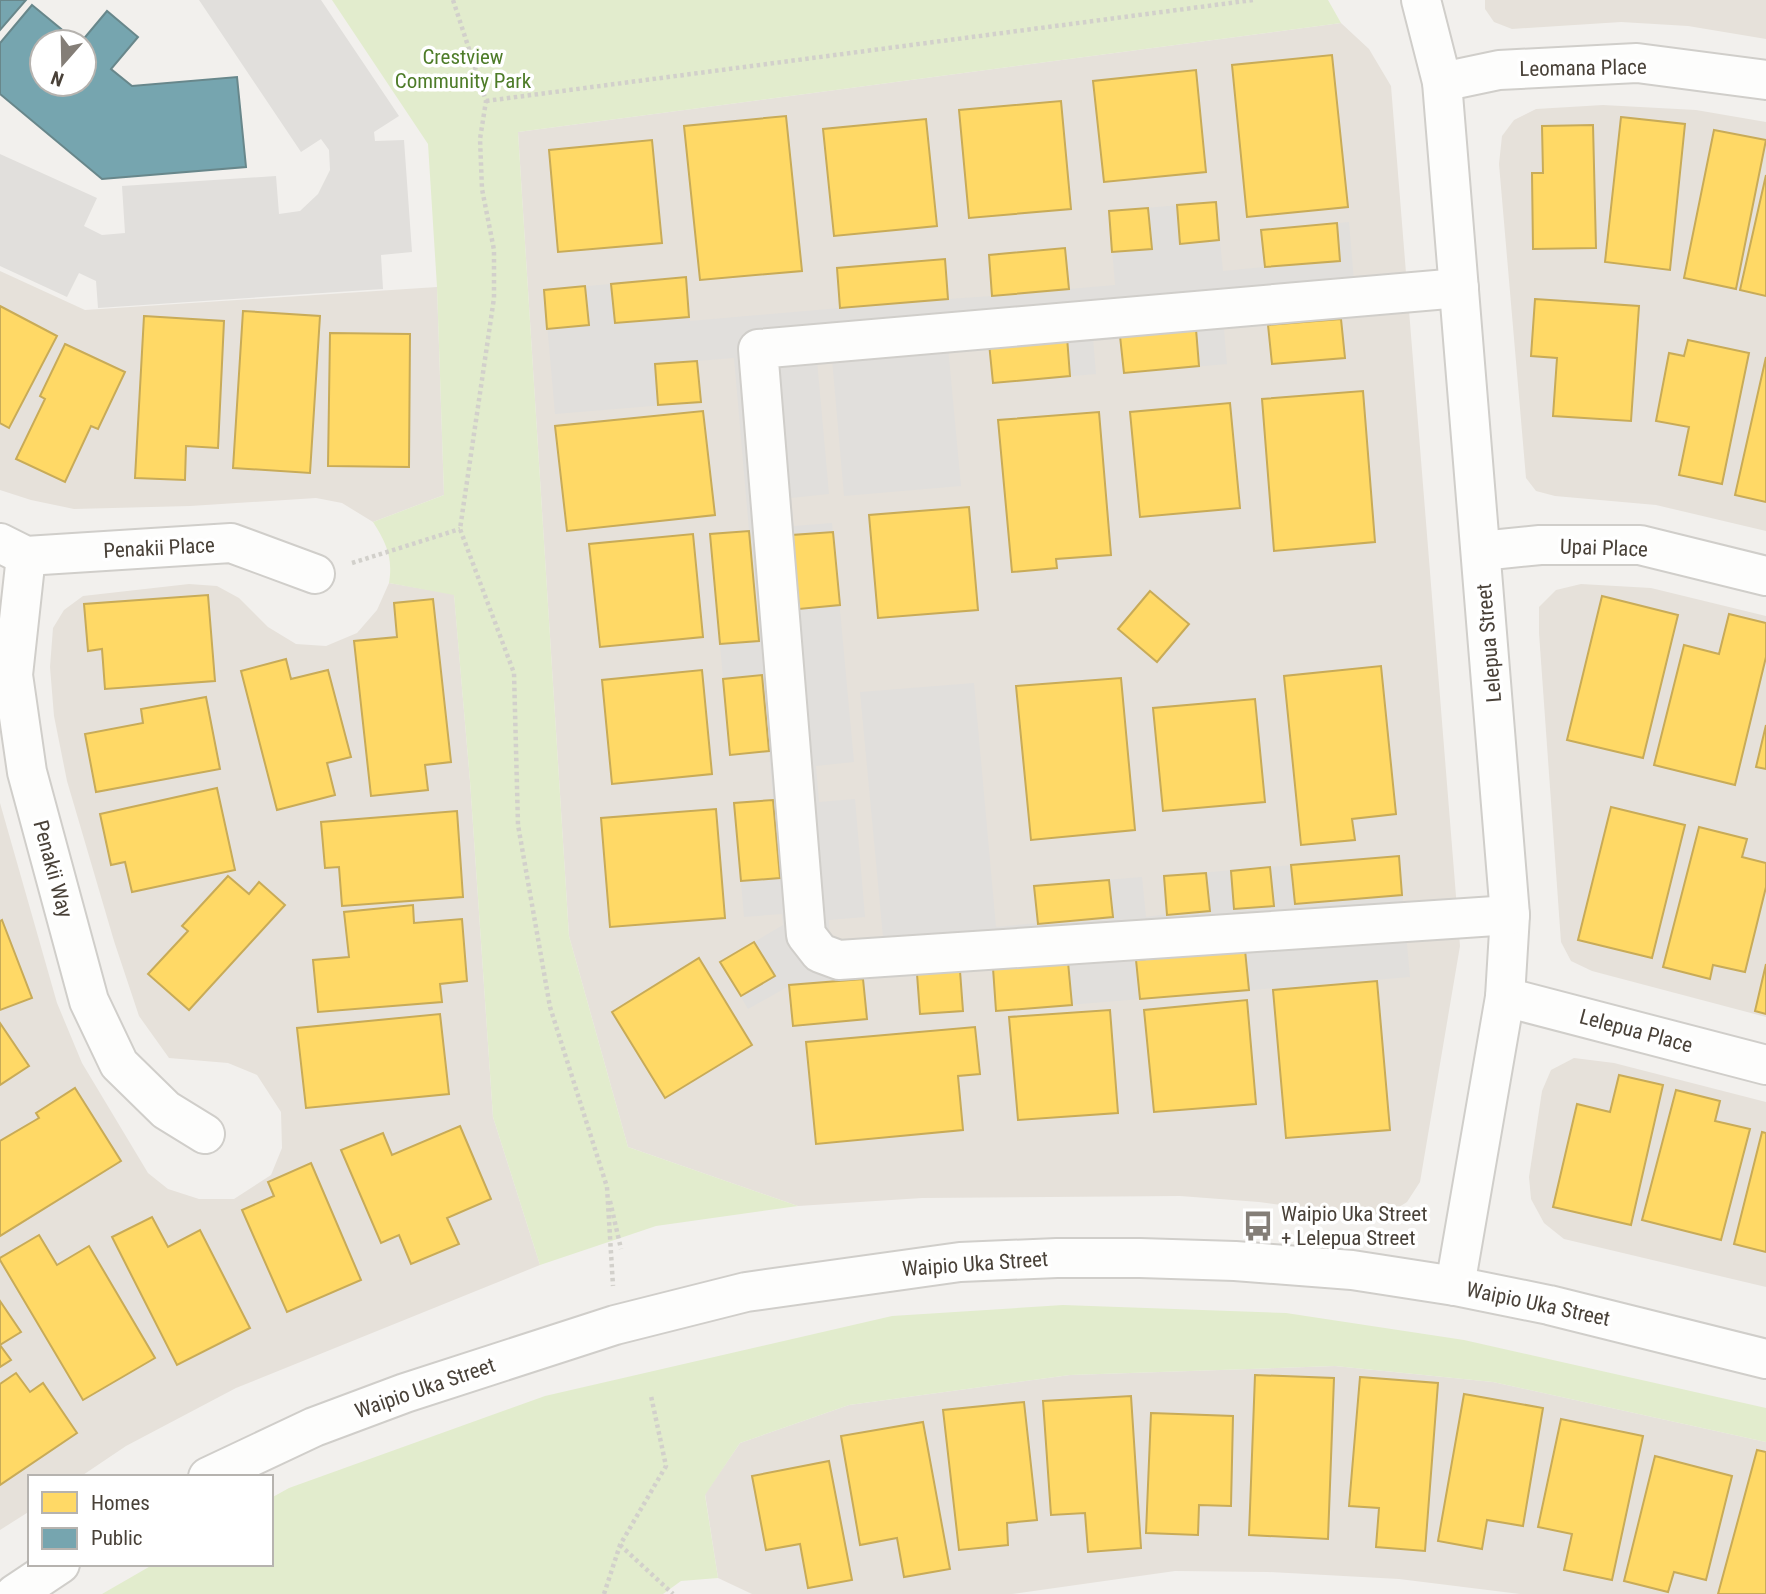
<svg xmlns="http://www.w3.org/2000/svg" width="1766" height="1594" viewBox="0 0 1766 1594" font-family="'Roboto Condensed',sans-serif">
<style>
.residential{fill:#e6e1da}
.green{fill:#e2eccd}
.parking{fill:#e1dfdc}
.homes{fill:#ffd966;stroke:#c8ab58;stroke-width:2}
.public{fill:#76a5af;stroke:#68878b;stroke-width:2}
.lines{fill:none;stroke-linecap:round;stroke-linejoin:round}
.minor-casing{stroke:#d0ceca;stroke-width:42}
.path{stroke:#d2d0cb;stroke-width:4.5;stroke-dasharray:3.5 3.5;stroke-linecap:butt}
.minor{stroke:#fdfdfc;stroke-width:38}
.labels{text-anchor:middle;stroke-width:7;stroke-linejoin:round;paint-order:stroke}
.park-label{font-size:21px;fill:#4e7c29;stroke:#fff}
.street-label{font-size:21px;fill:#494138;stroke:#fff}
.poi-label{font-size:21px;fill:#494138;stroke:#fff;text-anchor:start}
</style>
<rect width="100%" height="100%" fill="#f2f0ed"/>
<g class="residential">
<path d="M 1485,0 L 1766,0 L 1766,39 L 1688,26 L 1621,22 L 1512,29 L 1494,22 L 1485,9 Z"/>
<path d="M 1341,23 L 1369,49 L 1391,86 L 1460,946 L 1420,1182 L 1407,1202 L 1386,1215 L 1356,1215 L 1259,1202 L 1180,1196 L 922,1198 L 798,1206 L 628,1147 L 569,936 L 518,132 Z"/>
<path d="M 1603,105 L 1696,110 L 1766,122 L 1766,531 L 1656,505 L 1555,496 L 1536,491 L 1526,478 L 1499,164 L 1502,136 L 1514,120 L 1536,109 Z"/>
<path d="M 0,271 L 85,310 L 437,287 L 444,495 L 373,522 L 342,503 L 316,498 L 190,506 L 74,509 L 31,500 L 0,490 Z"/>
<path d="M 389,583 L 454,594 L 470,781 L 493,1117 L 540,1265 L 236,1388 L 126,1446 L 80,1477 L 30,1477 L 30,1511 L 0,1530 L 0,803 L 57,1003 L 82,1063 L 148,1173 L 168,1189 L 199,1199 L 234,1199 L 271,1175 L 282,1148 L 281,1112 L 257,1075 L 228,1063 L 169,1058 L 139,1016 L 114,941 L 67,781 L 54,716 L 50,667 L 53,628 L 64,610 L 83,596 L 189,584 L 217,586 L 239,598 L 268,627 L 296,644 L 326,646 L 357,633 L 377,610 Z"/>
<path d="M 1581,584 L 1651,588 L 1766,616 L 1766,1017 L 1592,971 L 1571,961 L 1561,942 L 1539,633 L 1539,607 L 1556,590 Z"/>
<path d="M 1574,1058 L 1614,1063 L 1766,1102 L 1766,1287 L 1564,1239 L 1544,1223 L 1531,1199 L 1529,1177 L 1542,1091 L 1551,1070 Z"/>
<path d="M 1335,1366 L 1493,1382 L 1766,1442 L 1766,1594 L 1520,1594 L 1399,1579 L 1268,1572 L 1175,1571 L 1012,1594 L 752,1594 L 718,1578 L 705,1494 L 740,1443 L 849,1405 L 1070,1375 Z"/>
</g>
<g class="green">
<path d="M 332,0 L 1328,0 L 1341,23 L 518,132 L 569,936 L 628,1147 L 798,1206 L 656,1226 L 540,1265 L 493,1117 L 470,781 L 454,595 L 389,583 C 393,558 387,544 373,522 L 444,495 L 437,287 L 428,144 Z"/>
<path d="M 1063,1305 L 1286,1313 L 1464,1340 L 1766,1408 L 1766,1442 L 1493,1382 L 1335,1366 L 1070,1375 L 849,1405 L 740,1443 L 705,1495 L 718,1578 L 681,1581 L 663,1594 L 102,1594 L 154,1564 L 271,1564 L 271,1498 L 289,1488 L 545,1396 L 892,1316 Z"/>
</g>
<g class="parking">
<path d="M 199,0 L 321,0 L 399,116 L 374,132 L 375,141 L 404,140 L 412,252 L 381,255 L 383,289 L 98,308 L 96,281 L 79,273 L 67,297 L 0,266 L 0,154 L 97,198 L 84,226 L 102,235 L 125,233 L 122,186 L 276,176 L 279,214 L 300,211 L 318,194 L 330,170 L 329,150 L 321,139 L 301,152 Z"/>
<path d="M 1216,202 L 1223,271 L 1264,267 L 1261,230 L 1349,222 L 1357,317 L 1341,319 L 1345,358 L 1272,364 L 1268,325 L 1224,329 L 1227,364 L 1124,373 L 1120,336 L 1093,338 L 1096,374 L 993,383 L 989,344 L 948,347 L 961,486 L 844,496 L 832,359 L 817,360 L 829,494 L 791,498 L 794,526 L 832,523 L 854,762 L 816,766 L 819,802 L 855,799 L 865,917 L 829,920 L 830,942 L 883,937 L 860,692 L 974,683 L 996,927 L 1038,923 L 1034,886 L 1142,877 L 1146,917 L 1167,914 L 1164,876 L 1399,856 L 1410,977 L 996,1011 L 992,968 L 960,971 L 963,1011 L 920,1014 L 917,974 L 863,979 L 867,1019 L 793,1026 L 789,986 L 748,1009 L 720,962 L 783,925 L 782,914 L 744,917 L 734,803 L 773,799 L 769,752 L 730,755 L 710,534 L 749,530 L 734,358 L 697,361 L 701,402 L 555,414 L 544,290 L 686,277 L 690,321 L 840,308 L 945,259 L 948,299 L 992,296 L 989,255 L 1065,248 L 1069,289 L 1115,285 L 1109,211 Z"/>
</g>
<g class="homes">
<path d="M 1332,55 L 1348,207 L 1247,217 L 1232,65 Z"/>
<path d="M 1196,70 L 1206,172 L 1104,182 L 1093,81 Z"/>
<path d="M 1061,101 L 1071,209 L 969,218 L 959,110 Z"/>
<path d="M 786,116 L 802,271 L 700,280 L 684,126 Z"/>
<path d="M 1621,117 L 1685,124 L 1670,270 L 1605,262 Z"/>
<path d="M 926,119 L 937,226 L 834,236 L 823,129 Z"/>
<path d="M 1593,125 L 1596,248 L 1533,249 L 1532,173 L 1543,173 L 1542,126 Z"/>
<path d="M 1714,130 L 1766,140 L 1736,289 L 1684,278 Z"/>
<path d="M 652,140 L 662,243 L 558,252 L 549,150 Z"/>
<path d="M 1766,175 L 1766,296 L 1740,290 Z"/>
<path d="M 1216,202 L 1219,240 L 1180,244 L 1177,205 Z"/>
<path d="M 1148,208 L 1152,249 L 1112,252 L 1109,211 Z"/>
<path d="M 1337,223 L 1340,261 L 1265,267 L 1261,230 Z"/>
<path d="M 1065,248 L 1069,289 L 992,296 L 989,255 Z"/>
<path d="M 945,259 L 948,299 L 840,308 L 837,268 Z"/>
<path d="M 686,277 L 689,317 L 615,323 L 611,284 Z"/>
<path d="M 585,286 L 589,325 L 547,329 L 544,290 Z"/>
<path d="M 1535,299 L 1639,306 L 1631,421 L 1553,416 L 1557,358 L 1531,356 Z"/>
<path d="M 0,306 L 57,336 L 9,428 L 0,423 Z"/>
<path d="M 243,311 L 320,316 L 310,473 L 233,468 Z"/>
<path d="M 144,316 L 224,321 L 218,448 L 186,446 L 185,480 L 135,478 Z"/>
<path d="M 1341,319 L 1345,358 L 1272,364 L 1268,325 Z"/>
<path d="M 1196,329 L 1199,366 L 1124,373 L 1120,336 Z"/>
<path d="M 330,333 L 410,334 L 409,467 L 328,466 Z"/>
<path d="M 1067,337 L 1070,376 L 993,383 L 989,343 Z"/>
<path d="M 1688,340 L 1749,353 L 1722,484 L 1679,475 L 1689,427 L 1656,421 L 1669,353 L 1684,356 Z"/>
<path d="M 65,344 L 125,372 L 98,429 L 91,426 L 65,482 L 16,459 L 45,399 L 40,396 Z"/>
<path d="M 1766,357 L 1766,502 L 1735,495 Z"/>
<path d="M 697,361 L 701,402 L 658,405 L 655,364 Z"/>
<path d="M 1363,391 L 1375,542 L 1274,551 L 1262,399 Z"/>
<path d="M 1230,403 L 1240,508 L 1140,517 L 1130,412 Z"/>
<path d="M 703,411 L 715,515 L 567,531 L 555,426 Z"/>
<path d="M 1099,412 L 1111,555 L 1056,559 L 1057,568 L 1012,572 L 998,420 Z"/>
<path d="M 969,507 L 978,610 L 878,618 L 869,515 Z"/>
<path d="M 749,531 L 759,641 L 720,644 L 710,534 Z"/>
<path d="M 833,532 L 840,605 L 799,609 L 792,535 Z"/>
<path d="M 693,534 L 703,637 L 600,647 L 589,544 Z"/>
<path d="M 1150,591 L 1189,624 L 1157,662 L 1118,629 Z"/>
<path d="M 208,595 L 215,681 L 105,689 L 102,649 L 88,651 L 84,604 Z"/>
<path d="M 1602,596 L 1678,615 L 1643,758 L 1567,740 Z"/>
<path d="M 433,599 L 451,762 L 425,765 L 428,790 L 371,796 L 354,641 L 397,637 L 394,603 Z"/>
<path d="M 1729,614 L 1766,623 L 1766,657 L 1735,785 L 1654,765 L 1684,645 L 1719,654 Z"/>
<path d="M 286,659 L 291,679 L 328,670 L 351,757 L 327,763 L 335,795 L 277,810 L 241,671 Z"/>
<path d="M 1381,666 L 1396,814 L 1352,819 L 1355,840 L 1301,845 L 1284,676 Z"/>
<path d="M 702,670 L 712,774 L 612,784 L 602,680 Z"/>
<path d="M 762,675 L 769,751 L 730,755 L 723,679 Z"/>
<path d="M 1121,678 L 1135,830 L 1031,840 L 1016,686 Z"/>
<path d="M 206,697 L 220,769 L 96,792 L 85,734 L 143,723 L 141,709 Z"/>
<path d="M 1255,699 L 1265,802 L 1163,811 L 1153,708 Z"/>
<path d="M 1766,725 L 1766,769 L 1756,767 Z"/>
<path d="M 217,788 L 235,870 L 132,892 L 125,862 L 111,865 L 100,814 Z"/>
<path d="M 773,800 L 780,878 L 741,881 L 734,803 Z"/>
<path d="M 1611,807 L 1685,825 L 1652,958 L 1578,940 Z"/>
<path d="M 716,809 L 725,918 L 610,927 L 601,818 Z"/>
<path d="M 457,811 L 463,897 L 342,906 L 339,867 L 325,868 L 321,822 Z"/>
<path d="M 1699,827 L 1747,839 L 1742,857 L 1766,863 L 1766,887 L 1745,972 L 1713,965 L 1710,979 L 1663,967 Z"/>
<path d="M 1399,856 L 1402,895 L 1295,904 L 1291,865 Z"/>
<path d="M 1270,867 L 1274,906 L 1234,909 L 1231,871 Z"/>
<path d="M 1206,873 L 1210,911 L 1167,915 L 1164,876 Z"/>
<path d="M 228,876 L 249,894 L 259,882 L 285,905 L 189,1010 L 148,974 L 188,931 L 182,926 Z"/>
<path d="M 1109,880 L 1113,917 L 1038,924 L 1034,886 Z"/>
<path d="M 413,905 L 414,923 L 462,919 L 467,981 L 440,984 L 442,1002 L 318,1012 L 313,960 L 349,957 L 344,912 Z"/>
<path d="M 2,920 L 32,998 L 0,1010 L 0,921 Z"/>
<path d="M 754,942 L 775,976 L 741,996 L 720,962 Z"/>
<path d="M 1245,950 L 1249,990 L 1140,999 L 1136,960 Z"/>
<path d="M 699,958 L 752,1045 L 665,1098 L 612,1012 Z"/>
<path d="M 1068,962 L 1072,1005 L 996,1011 L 993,968 Z"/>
<path d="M 1766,964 L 1766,1014 L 1755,1011 Z"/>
<path d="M 960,971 L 963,1011 L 920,1014 L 917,974 Z"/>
<path d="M 863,979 L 867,1019 L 793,1026 L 789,985 Z"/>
<path d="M 1377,981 L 1390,1130 L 1286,1138 L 1273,990 Z"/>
<path d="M 1247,1000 L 1256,1104 L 1154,1112 L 1144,1010 Z"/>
<path d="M 1110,1010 L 1118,1113 L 1018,1120 L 1009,1017 Z"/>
<path d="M 440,1014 L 449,1094 L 306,1108 L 297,1028 Z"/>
<path d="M 0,1023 L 29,1066 L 0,1085 Z"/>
<path d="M 975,1027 L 980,1074 L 958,1076 L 963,1130 L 816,1144 L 806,1042 Z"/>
<path d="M 1619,1075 L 1663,1085 L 1631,1225 L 1553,1207 L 1577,1104 L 1610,1112 Z"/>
<path d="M 75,1088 L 121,1161 L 0,1236 L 0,1141 L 39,1118 L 36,1113 Z"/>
<path d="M 1676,1090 L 1720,1101 L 1715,1121 L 1750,1129 L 1721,1240 L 1642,1220 Z"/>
<path d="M 460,1126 L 491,1199 L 447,1218 L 459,1244 L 411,1264 L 399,1235 L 381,1243 L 341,1150 L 383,1133 L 392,1155 Z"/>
<path d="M 1762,1132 L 1766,1133 L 1766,1252 L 1734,1244 Z"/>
<path d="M 311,1163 L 361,1280 L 287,1312 L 242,1210 L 274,1196 L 268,1182 Z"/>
<path d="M 152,1217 L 168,1247 L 200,1230 L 250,1328 L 177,1365 L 112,1237 Z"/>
<path d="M 39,1235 L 57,1265 L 89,1246 L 155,1358 L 83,1400 L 0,1260 L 0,1258 Z"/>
<path d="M 0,1301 L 21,1332 L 0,1345 L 11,1360 L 0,1367 Z"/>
<path d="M 16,1373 L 30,1392 L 43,1383 L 77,1433 L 0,1485 L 0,1384 Z"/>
<path d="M 1255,1375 L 1334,1378 L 1328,1539 L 1249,1535 Z"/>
<path d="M 1360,1377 L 1438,1383 L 1425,1551 L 1376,1547 L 1379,1508 L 1349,1506 Z"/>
<path d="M 1464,1394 L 1543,1408 L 1523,1526 L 1487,1520 L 1482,1549 L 1438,1541 Z"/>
<path d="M 1131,1396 L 1141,1548 L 1088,1552 L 1085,1513 L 1051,1515 L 1043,1401 Z"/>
<path d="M 1024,1402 L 1037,1520 L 1007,1523 L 1008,1545 L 959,1550 L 943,1410 Z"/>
<path d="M 1151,1413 L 1233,1416 L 1231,1506 L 1199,1505 L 1198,1535 L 1146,1533 Z"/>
<path d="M 1561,1419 L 1643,1436 L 1612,1580 L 1564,1570 L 1572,1534 L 1538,1527 Z"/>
<path d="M 923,1422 L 950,1569 L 904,1577 L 897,1538 L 860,1545 L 841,1436 Z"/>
<path d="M 1757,1450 L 1766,1452 L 1766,1594 L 1718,1594 Z"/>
<path d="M 1655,1456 L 1732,1476 L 1706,1580 L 1674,1572 L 1668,1592 L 1624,1581 Z"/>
<path d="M 829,1461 L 852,1580 L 808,1588 L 800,1544 L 766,1550 L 752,1476 Z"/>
</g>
<g class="public">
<path d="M 0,0 L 26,0 L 0,30 Z"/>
<path d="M 32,5 L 77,42 L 42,42 L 42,84 L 84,84 L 84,42 L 81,42 L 107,11 L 138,37 L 111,69 L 132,86 L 237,77 L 246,167 L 102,179 L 0,94 L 0,43 Z"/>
</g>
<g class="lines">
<g class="minor-casing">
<g id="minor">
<path d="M 1421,0 L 1442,82 L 1510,915 L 1505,997 L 1455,1286"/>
<path d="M 1442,82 L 1499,70 L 1637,63 L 1766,80"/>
<path d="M 1459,288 L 758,349 L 806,935 L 820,953 L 839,960 L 1510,915"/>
<path d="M 0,543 L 26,556 L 231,543 L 315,574"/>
<path d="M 1481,551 L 1540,545 L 1640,545 L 1766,576"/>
<path d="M 26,556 L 13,675 L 27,772 L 89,1001 L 119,1064 L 166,1110 L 205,1134"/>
<path d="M 1505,997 L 1766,1065"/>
<path d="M 208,1477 L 314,1427 L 405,1393 L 615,1325 L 746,1292 L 960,1262 L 1057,1258 L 1140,1258 L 1235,1261 L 1352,1270 L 1455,1286 L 1549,1305 L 1766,1359"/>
<path d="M 15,1594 L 60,1564"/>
</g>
</g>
<g class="path">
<path d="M 453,0 L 486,101 L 480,139 L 482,189 L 494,250 L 494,298 L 460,529 L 514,673 L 518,825 L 550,1007 L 607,1187 L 613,1286"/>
<path d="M 486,101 L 1253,0"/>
<path d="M 352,563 L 460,529"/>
<path d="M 610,1201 L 621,1249"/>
<path d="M 620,1545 L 673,1594"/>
<path d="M 604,1594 L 620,1545 L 666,1466 L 651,1396"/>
</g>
<use href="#minor" class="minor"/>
</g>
<defs>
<g id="bus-bare" transform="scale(2.415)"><path d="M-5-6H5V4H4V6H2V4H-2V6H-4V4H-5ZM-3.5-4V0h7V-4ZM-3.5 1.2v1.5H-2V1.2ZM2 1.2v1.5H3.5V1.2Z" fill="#847e77" stroke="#fff" stroke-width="2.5" paint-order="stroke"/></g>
</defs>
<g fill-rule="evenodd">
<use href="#bus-bare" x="1258" y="1226"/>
</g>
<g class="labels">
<g class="park-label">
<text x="463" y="64">Crestview<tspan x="463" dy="24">Community Park</tspan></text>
</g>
<g class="street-label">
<text transform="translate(1583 68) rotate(-1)" y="7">Leomana Place</text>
<text transform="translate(159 548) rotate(-3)" y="7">Penakii Place</text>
<text transform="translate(1604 548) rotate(2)" y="7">Upai Place</text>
<text transform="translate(1489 643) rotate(-95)" y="7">Lelepua Street</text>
<text transform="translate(53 869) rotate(75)" y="7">Penakii Way</text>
<text transform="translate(1636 1031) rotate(15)" y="7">Lelepua Place</text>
<text transform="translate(975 1264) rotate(-4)" y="7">Waipio Uka Street</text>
<text transform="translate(1538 1304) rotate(12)" y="7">Waipio Uka Street</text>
<text transform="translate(425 1388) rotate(-19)" y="7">Waipio Uka Street</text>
</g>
<g class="poi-label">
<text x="1281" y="1221">Waipio Uka Street<tspan x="1281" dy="24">+ Lelepua Street</tspan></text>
</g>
</g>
<rect x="28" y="1475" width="245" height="91" fill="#ffffff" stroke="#b6b3af" stroke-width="2"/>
<rect x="42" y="1492" width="35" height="21" fill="#ffd966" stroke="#b6b3af" stroke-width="2"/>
<text x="91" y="1510" font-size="21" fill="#494138">Homes</text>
<rect x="42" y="1528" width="35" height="21" fill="#76a5af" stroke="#b6b3af" stroke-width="2"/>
<text x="91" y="1545" font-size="21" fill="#494138">Public</text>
<g transform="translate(63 63) rotate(200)"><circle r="33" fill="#ffffff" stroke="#b6b3af" stroke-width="2"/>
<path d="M0-5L12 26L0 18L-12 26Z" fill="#847e77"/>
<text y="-10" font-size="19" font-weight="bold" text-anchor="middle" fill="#494138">N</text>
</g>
</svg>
